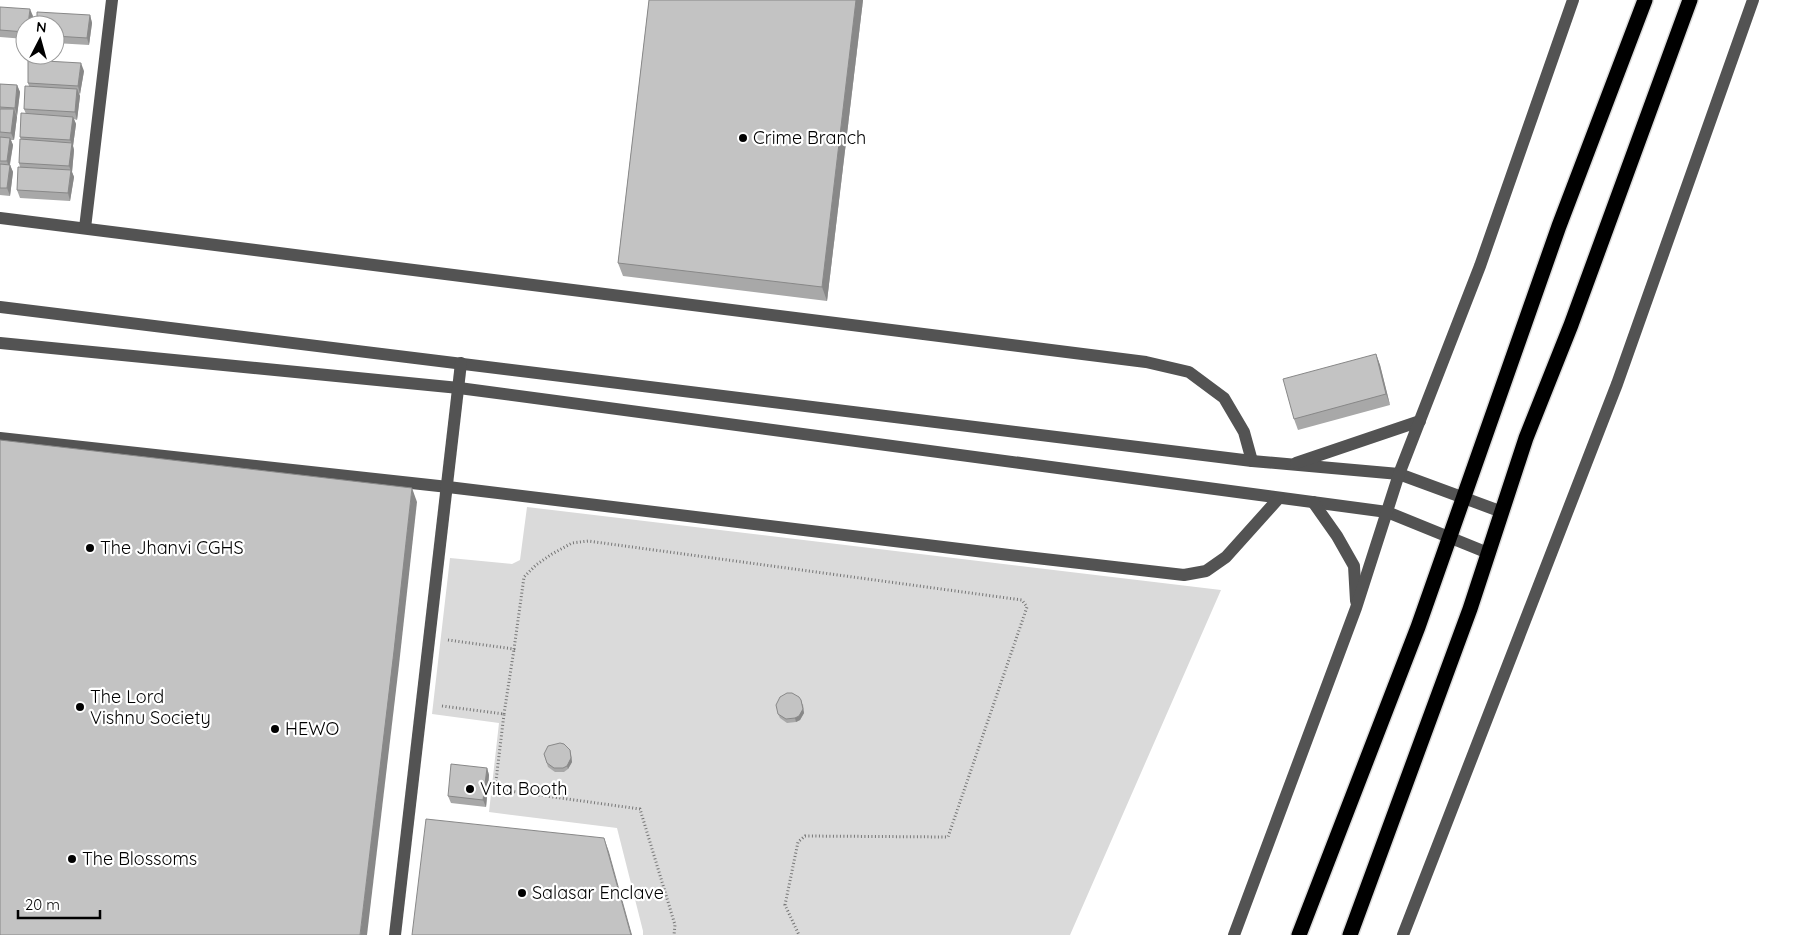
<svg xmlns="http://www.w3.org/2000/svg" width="1796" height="935" viewBox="0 0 1796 935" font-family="Quicksand,sans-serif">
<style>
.green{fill:#dadada}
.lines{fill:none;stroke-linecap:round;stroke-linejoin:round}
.highway-casing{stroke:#dbdbdb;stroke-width:18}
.path{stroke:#757575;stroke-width:3;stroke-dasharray:1 2.5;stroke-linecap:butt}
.minor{stroke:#535353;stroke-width:12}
.highway{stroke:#000;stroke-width:15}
.wall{fill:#a8a8a8}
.shaded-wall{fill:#888}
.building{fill:#c3c3c3;stroke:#888}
.poi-dot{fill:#000;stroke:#fff;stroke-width:2}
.labels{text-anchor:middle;stroke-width:4.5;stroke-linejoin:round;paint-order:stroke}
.poi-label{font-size:18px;fill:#000;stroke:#fff;text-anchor:start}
</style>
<rect width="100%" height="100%" fill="#fff"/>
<path class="green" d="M 527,507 L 1221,590 L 1070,935 L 643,935 L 643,931 L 617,828 L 489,812 L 499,723 L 432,714 L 450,558 L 512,564 L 520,560 Z"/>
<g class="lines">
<g class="highway-casing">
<g id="highway">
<path d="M 1299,935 L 1418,627 L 1559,226 L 1645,0"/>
<path d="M 1350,935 L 1470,609 L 1526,438 L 1571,325 L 1690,0"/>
</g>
</g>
<g class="path">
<path d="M 448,640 L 514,649 L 524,577 L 536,565 L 552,554 L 572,543 L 588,541 L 1022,600 L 1027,607 L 948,837 L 805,836 L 798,842 L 785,905 L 799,935"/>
<path d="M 442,706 L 504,714 L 495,789 L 640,809 L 675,925 L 674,935"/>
<path d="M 504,714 L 514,649"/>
</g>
<g class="minor">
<path d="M 0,218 L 1146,362 L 1189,372 L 1224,398 L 1244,432 L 1252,461"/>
<path d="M 85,228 L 112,0"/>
<path d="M 0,307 L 1252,461 L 1399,474 L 1502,512"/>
<path d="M 0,343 L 459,388 L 1387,512 L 1488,553"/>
<path d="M 0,438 L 448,487 L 1001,554 L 1184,575 L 1206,571 L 1226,557 L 1279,498"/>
<path d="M 1296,463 L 1420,421"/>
<path d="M 1313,502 L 1337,536 L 1354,566 L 1356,601"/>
<path d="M 395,935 L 461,363"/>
<path d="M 1234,935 L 1356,608 L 1399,474 L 1480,266 L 1573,0"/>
<path d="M 1403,935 L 1617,384 L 1753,0"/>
</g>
<use href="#highway" class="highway"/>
</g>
<g class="wall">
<path d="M 649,0 L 863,0 L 827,301 L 623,276 L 618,263 Z"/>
<path d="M 0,7 L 33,16 L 25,25 L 25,39 L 0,37 Z"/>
<path d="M 90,15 L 92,23 L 89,45 L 55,43 L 55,25 Z"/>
<path d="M 84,71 L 80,94 L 79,93 L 80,96 L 77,120 L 74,119 L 76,124 L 73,146 L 74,150 L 72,172 L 74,177 L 70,201 L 20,198 L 17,190 L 20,167 L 19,163 L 21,139 L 20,137 L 26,114 L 24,109 L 29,86 L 28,83 Z"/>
<path d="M 0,84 L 17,85 L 20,92 L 14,140 L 11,140 L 13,145 L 10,165 L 13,172 L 10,196 L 0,195 Z"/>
<path d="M 1376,354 L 1380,365 L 1390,405 L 1298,430 L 1294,419 Z"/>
<path d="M 803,704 L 804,713 L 800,720 L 796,722 L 787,723 L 780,718 L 778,714 Z"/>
<path d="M 544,754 L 571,754 L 572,762 L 568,769 L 564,772 L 555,772 L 548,767 Z"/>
<path d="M 487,768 L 489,775 L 486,807 L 451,803 L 448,796 Z"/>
</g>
<g class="shaded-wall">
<path d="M 856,0 L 863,0 L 827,301 L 822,287 Z"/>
<path d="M 30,9 L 33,16 L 32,25 L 28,25 Z"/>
<path d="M 90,15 L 92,23 L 89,45 L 87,38 Z"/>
<path d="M 81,63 L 84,71 L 80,94 L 78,86 Z"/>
<path d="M 17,85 L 20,92 L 17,116 L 15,108 Z"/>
<path d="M 77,89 L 80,96 L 77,120 L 75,112 Z"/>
<path d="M 14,109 L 17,117 L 14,140 L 11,133 Z"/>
<path d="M 73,117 L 76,124 L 73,146 L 74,150 L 72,172 L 74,177 L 70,201 L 68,193 L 71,171 L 69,166 L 72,144 L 70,140 Z"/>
<path d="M 10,138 L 13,145 L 9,168 L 7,161 Z"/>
<path d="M 10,165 L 13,172 L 10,196 L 7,188 Z"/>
<path d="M 1376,354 L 1380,365 L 1390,405 L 1386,394 Z"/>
<path d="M 412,488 L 417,502 L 399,665 L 367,935 L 360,935 Z"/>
<path d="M 801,700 L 804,713 L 800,720 L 796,722 L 795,718 Z"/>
<path d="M 570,750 L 572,762 L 568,769 L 567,766 Z"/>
<path d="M 487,768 L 489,775 L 486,807 L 483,800 Z"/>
<path d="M 604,838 L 609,852 L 632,935 L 631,935 Z"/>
</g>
<g class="building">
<path d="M 649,0 L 856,0 L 822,287 L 618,263 Z"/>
<path d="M 0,7 L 30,9 L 28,25 L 25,25 L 25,32 L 0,30 Z"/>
<path d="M 37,12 L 90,15 L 87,38 L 55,36 L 55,25 L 37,25 Z"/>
<path d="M 28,60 L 81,63 L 78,86 L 28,83 Z"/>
<path d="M 0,84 L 17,85 L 15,108 L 0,107 Z"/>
<path d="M 25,86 L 77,89 L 75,112 L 24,109 Z"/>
<path d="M 0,109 L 14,109 L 11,133 L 0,132 Z"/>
<path d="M 21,113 L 73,117 L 70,140 L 20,137 Z"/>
<path d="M 0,137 L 10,138 L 7,161 L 0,161 Z"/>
<path d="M 20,139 L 72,143 L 69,166 L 19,163 Z"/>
<path d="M 0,164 L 10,165 L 7,188 L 0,188 Z"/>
<path d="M 18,167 L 71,170 L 68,193 L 17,190 Z"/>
<path d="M 1376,354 L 1386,394 L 1294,419 L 1283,379 Z"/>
<path d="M 0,440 L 412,488 L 394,651 L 360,935 L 0,935 Z"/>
<path d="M 787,693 L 792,693 L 799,697 L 801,700 L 803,709 L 799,716 L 795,718 L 786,719 L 778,714 L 776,705 L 780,697 Z"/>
<path d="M 560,743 L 564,744 L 570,750 L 571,758 L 567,766 L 563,768 L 554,768 L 547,763 L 544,754 L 548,746 Z"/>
<path d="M 451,764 L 487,768 L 483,800 L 448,796 Z"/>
<path d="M 426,819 L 604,838 L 631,935 L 412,935 Z"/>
</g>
<g class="poi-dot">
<circle cx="743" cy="138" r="5"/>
<circle cx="90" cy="548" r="5"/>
<circle cx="80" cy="707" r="5"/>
<circle cx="275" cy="729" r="5"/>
<circle cx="470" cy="789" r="5"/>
<circle cx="72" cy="859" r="5"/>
<circle cx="522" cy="893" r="5"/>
</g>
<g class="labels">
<g class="poi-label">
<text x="753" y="144">Crime Branch</text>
<text x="100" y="554">The Jhanvi CGHS</text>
<text x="90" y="703">The Lord<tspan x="90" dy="21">Vishnu Society</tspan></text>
<text x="285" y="735">HEWO</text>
<text x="480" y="795">Vita Booth</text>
<text x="82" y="865">The Blossoms</text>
<text x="532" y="899">Salasar Enclave</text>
</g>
</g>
<g transform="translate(40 40) rotate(6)"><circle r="24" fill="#ffffff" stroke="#999999"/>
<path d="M0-4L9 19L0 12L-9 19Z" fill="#000000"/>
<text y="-8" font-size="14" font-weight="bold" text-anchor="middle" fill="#000000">N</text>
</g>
<path d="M18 910v8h82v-8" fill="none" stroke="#000000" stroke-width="2.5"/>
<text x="25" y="910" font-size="15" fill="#000000" stroke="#ffffff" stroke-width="4" paint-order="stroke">20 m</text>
</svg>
